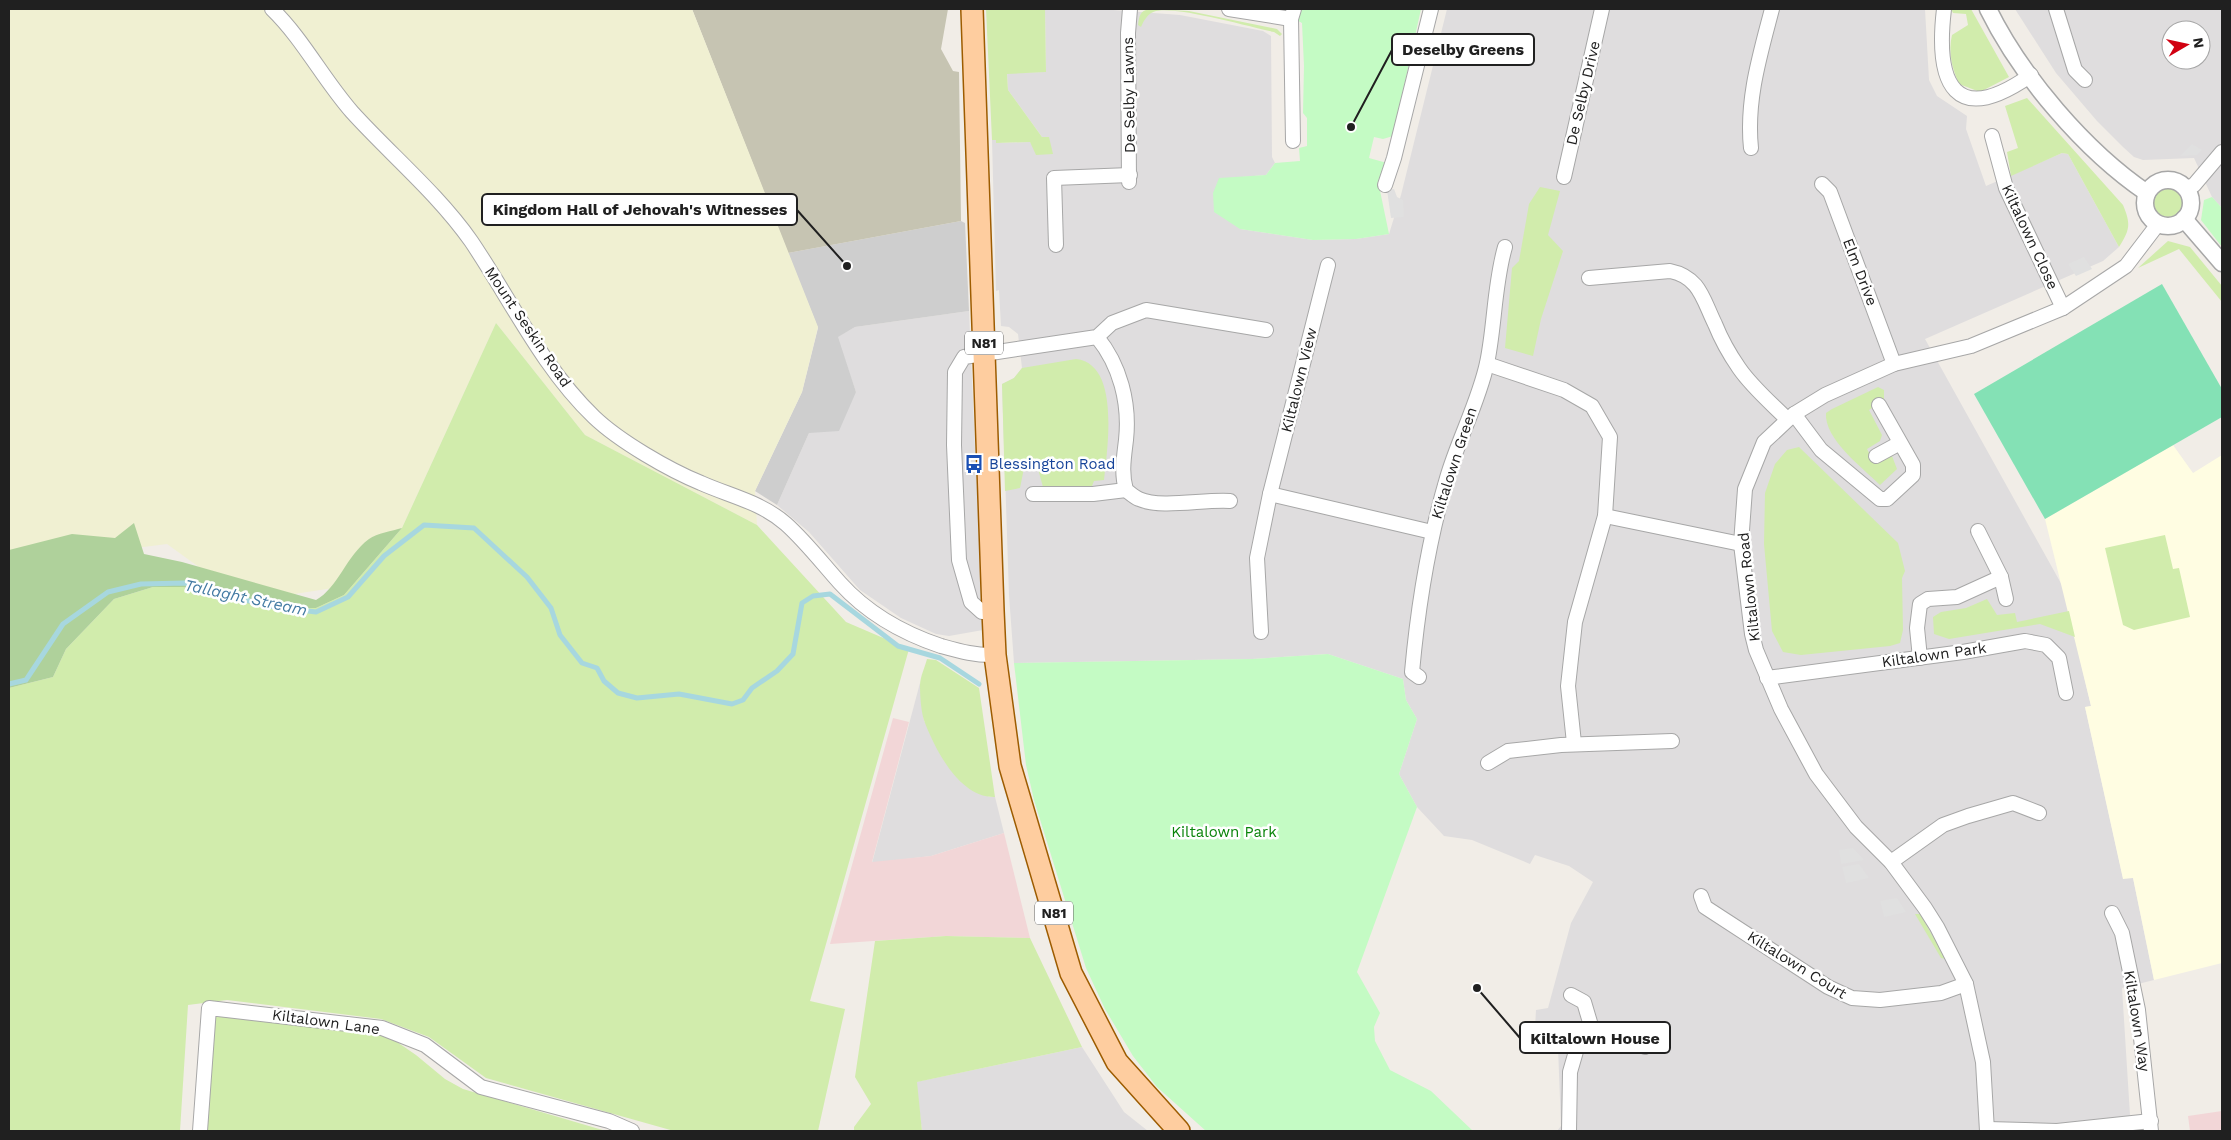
<svg xmlns="http://www.w3.org/2000/svg" width="2231" height="1140" viewBox="0 0 2231 1140" font-family="'Work Sans',sans-serif">
<style>
.residential{fill:#dfddde;fill-rule:evenodd}
.commercial{fill:#f2d6d7}
.education{fill:#fffde2}
.religious{fill:#cecece}
.construction{fill:#c6c4b2}
.farmland{fill:#f0f0d2}
.grass{fill:#d1ecac}
.forest{fill:#afd19b}
.park{fill:#c4fbc4}
.pitch{fill:#84e1b5}
.parking{fill:#e0e0e0}
.lines{fill:none;stroke-linecap:round;stroke-linejoin:round}
.stream{stroke:#a7d7df;stroke-width:5}
.minor-casing{stroke:#a7a7a7;stroke-width:16}
.tertiary-casing{stroke:#a7a7a7;stroke-width:19}
.primary-casing{stroke:#9d5c00;stroke-width:24}
.minor{stroke:#fff;stroke-width:14}
.tertiary{stroke:#fff;stroke-width:16}
.primary{stroke:#fecd9f;stroke-width:21}
.labels{text-anchor:middle;stroke-width:5;stroke-linejoin:round;paint-order:stroke}
.shield{fill:#fff;stroke:#636363;stroke-width:1}
.shield-label{font-size:14px;font-weight:bold;fill:#202020}
.street-label{font-size:15px;fill:#202020;stroke:#fff}
.transit-label{font-size:15px;fill:#164399;stroke:#fff;text-anchor:start}
.park-label{font-size:15px;fill:#09840a;stroke:#fff}
.water-label{font-size:16px;font-style:italic;fill:#447ba3;stroke:#fff}
.leader{fill:none;stroke:#202020;stroke-width:2}
.callout-dot{fill:#202020;stroke:#fff;stroke-width:2}
.callout{fill:#fff;stroke:#202020;stroke-width:2}
.callout-label{font-size:16px;text-anchor:middle;font-weight:bold;fill:#202020}
</style>
<rect width="100%" height="100%" fill="#f1ede7"/>
<g class="residential">
<path d="M 1045,9 L 1100,9 L 1180,15 L 1263,31 L 1271,36 L 1272,157 L 1275,163 L 1266,175 L 1219,179 L 1240,229 L 1313,240 L 1356,239 L 1389,234 L 1401,195 L 1447,9 L 1925,9 L 1929,80 L 1937,96 L 1967,116 L 1966,129 L 1986,186 L 2062,153 L 2068,154 L 2119,247 L 2103,261 L 1925,339 L 2063,587 L 2091,706 L 2085,707 L 2123,878 L 2133,878 L 2154,980 L 2122,988 L 2131,1131 L 1557,1131 L 1561,1126 L 1558,1047 L 1534,1046 L 1536,1010 L 1548,1008 L 1571,923 L 1593,882 L 1569,866 L 1535,855 L 1530,864 L 1472,840 L 1444,836 L 1417,807 L 1399,774 L 1417,719 L 1406,700 L 1403,679 L 1328,654 L 1252,659 L 1014,663 L 1009,595 L 1002,384 L 1014,378 L 1022,368 L 1018,334 L 1009,327 L 1001,326 L 999,290 L 996,291 L 992,140 L 996,139 L 996,143 L 1030,142 L 1036,151 L 1042,137 L 1008,90 L 1007,73 L 1046,72 Z"/>
<path d="M 2015,9 L 2222,9 L 2222,208 L 2212,197 L 2194,158 L 2143,160 L 2134,157 L 2123,147 L 2097,121 L 2056,73 ZM 2171,30 L 2201,30 L 2201,60 L 2171,60 Z"/>
<path d="M 969,311 L 983,630 L 949,636 L 936,634 L 901,618 L 860,590 L 809,532 L 777,505 L 809,433 L 856,392 L 837,337 L 855,327 Z"/>
<path d="M 920,683 L 924,721 L 989,797 L 995,797 L 1004,833 L 931,856 L 872,863 Z"/>
<path d="M 1082,1047 L 1124,1112 L 1148,1131 L 922,1131 L 916,1082 Z"/>
</g>
<g class="commercial">
<path d="M 893,718 L 909,722 L 872,862 L 931,856 L 1004,833 L 1030,938 L 946,936 L 830,944 Z"/>
<path d="M 2222,1111 L 2222,1131 L 2190,1131 L 2188,1116 Z"/>
</g>
<path class="education" d="M 2173,445 L 2193,473 L 2222,455 L 2222,963 L 2154,980 L 2133,878 L 2123,879 L 2085,707 L 2091,706 L 2045,519 Z"/>
<path class="religious" d="M 961,221 L 965,223 L 969,311 L 855,327 L 838,337 L 856,392 L 839,431 L 809,433 L 777,505 L 755,491 L 802,392 L 818,328 L 788,253 Z"/>
<path class="construction" d="M 692,9 L 948,9 L 941,49 L 953,71 L 959,72 L 961,221 L 788,253 Z"/>
<path class="farmland" d="M 9,9 L 692,9 L 818,327 L 802,392 L 755,491 L 757,525 L 585,435 L 496,323 L 402,528 L 333,588 L 288,595 L 203,570 L 167,544 L 9,564 Z"/>
<g class="grass">
<path d="M 986,9 L 1045,9 L 1046,72 L 1007,74 L 1008,90 L 1042,137 L 1049,137 L 1053,154 L 1036,155 L 1030,142 L 996,143 L 996,140 L 992,140 Z"/>
<path d="M 1149,9 L 1189,11 L 1277,29 L 1282,34 L 1280,36 L 1274,32 C 1250,27 1177,6 1156,11 C 1148,13 1144,20 1141,27 L 1138,25 C 1139,16 1140,11 1149,9 Z"/>
<path d="M 1951,9 L 1971,9 L 2009,77 L 1980,92 L 1959,84 C 1952,68 1948,52 1952,35 L 1968,25 L 1966,14 L 1953,13 Z"/>
<path d="M 2027,98 L 2123,205 C 2131,224 2130,230 2119,247 L 2068,154 L 2062,153 L 2011,176 L 2007,152 L 2018,148 L 2005,106 Z"/>
<circle cx="2168" cy="202" r="15"/>
<path d="M 1540,187 L 1560,191 L 1548,235 L 1563,251 L 1541,319 L 1533,356 L 1505,348 L 1512,268 L 1519,261 L 1529,204 Z"/>
<path d="M 2168,241 L 2190,247 L 2222,286 L 2222,302 L 2179,249 L 2138,268 Z"/>
<path d="M 496,323 L 585,435 L 757,525 L 846,622 L 909,649 L 810,1001 L 845,1009 L 818,1131 L 674,1131 L 486,1078 L 429,1037 L 381,1019 L 227,1000 L 188,1005 L 180,1131 L 9,1131 L 9,688 L 53,677 L 66,649 L 114,599 L 153,587 L 183,587 L 266,608 L 316,608 L 344,595 L 402,528 Z"/>
<path d="M 1076,359 C 1121,364 1107,450 1104,480 L 1094,481 L 1092,486 L 1043,487 L 1038,469 L 1024,468 L 1020,488 L 1005,491 L 1002,384 L 1014,378 L 1022,368 Z"/>
<path d="M 1878,387 L 1884,390 L 1884,400 L 1869,410 L 1882,435 L 1880,441 L 1867,449 L 1875,464 L 1892,456 L 1897,469 L 1880,485 C 1862,467 1824,439 1826,413 L 1832,409 Z"/>
<path d="M 1799,447 L 1898,543 L 1905,571 L 1902,578 L 1903,630 L 1900,643 L 1890,646 L 1801,655 L 1783,652 L 1772,631 L 1764,544 L 1765,493 L 1775,464 L 1787,450 Z"/>
<path d="M 2165,535 L 2173,569 L 2179,568 L 2190,617 L 2134,630 L 2123,625 L 2105,548 Z"/>
<path d="M 1987,599 L 1997,615 L 2015,613 L 2017,622 L 2069,611 L 2075,637 L 2040,624 L 1949,639 L 1934,634 L 1933,617 L 1941,612 L 1966,608 Z"/>
<path d="M 927,659 L 936,660 L 979,688 L 995,797 C 960,798 936,751 925,723 C 921,713 920,696 920,685 C 920,677 925,667 927,659 Z"/>
<path d="M 1915,914 L 1920,914 L 1946,959 L 1941,958 Z"/>
<path d="M 946,936 L 1030,938 L 1082,1047 L 917,1082 L 922,1131 L 854,1131 L 854,1127 L 871,1104 L 855,1077 L 875,941 Z"/>
<path d="M 215,1005 L 381,1031 L 416,1055 L 445,1079 L 463,1089 L 606,1131 L 205,1131 Z"/>
</g>
<path class="forest" d="M 134,523 L 144,554 L 182,562 L 316,600 C 338,588 346,556 369,539 C 377,533 392,531 402,528 L 344,595 L 316,608 L 266,608 L 183,587 L 153,587 L 114,599 L 66,649 L 53,677 L 9,688 L 9,550 L 72,534 L 115,538 Z"/>
<g class="park">
<path d="M 1277,9 L 1421,9 L 1393,136 L 1383,139 L 1374,137 L 1369,158 L 1387,163 L 1378,181 L 1389,234 L 1356,239 L 1313,240 L 1240,229 L 1214,212 L 1213,193 L 1219,178 L 1266,175 L 1275,163 L 1300,161 L 1299,148 L 1307,146 L 1307,118 L 1303,113 L 1304,66 L 1302,23 Z"/>
<path d="M 2212,197 L 2222,208 L 2222,247 L 2201,220 L 2204,200 Z"/>
<path d="M 1328,654 L 1403,679 L 1406,700 L 1417,719 L 1399,774 L 1417,807 L 1357,972 L 1380,1013 L 1374,1027 L 1375,1041 L 1390,1070 L 1431,1091 L 1473,1131 L 1206,1131 L 1157,1087 L 1133,1056 L 1105,1009 L 1086,968 L 1034,800 L 1026,765 L 1014,663 L 1252,659 Z"/>
</g>
<path class="pitch" d="M 2162,284 L 2222,389 L 2222,417 L 2045,519 L 1974,394 Z"/>
<g class="parking">
<path d="M 2192,144 L 2202,150 L 2197,155 L 2180,156 Z"/>
<path d="M 1394,189 L 1397,197 L 1403,200 L 1404,217 L 1391,218 L 1387,190 Z"/>
<path d="M 2084,257 L 2092,269 L 2076,276 L 2068,264 Z"/>
<path d="M 1853,848 L 1864,860 L 1841,864 L 1839,850 Z"/>
<path d="M 1859,864 L 1869,878 L 1846,883 L 1842,867 Z"/>
<path d="M 1897,898 L 1906,912 L 1884,917 L 1880,901 Z"/>
</g>
<g class="lines">
<path class="stream" d="M 9,684 L 26,680 L 63,624 L 108,592 L 141,584 L 185,583 L 268,606 L 316,612 L 348,597 L 384,556 L 424,525 L 474,528 L 527,577 L 551,608 L 560,635 L 582,663 L 597,668 L 604,681 L 618,693 L 637,698 L 679,694 L 732,704 L 743,700 L 752,688 L 777,671 L 793,654 L 802,603 L 813,596 L 830,594 L 898,646 L 940,658 L 979,684"/>
<g class="minor-casing">
<g id="minor">
<path d="M 272,9 C 303,39 323,79 352,112 C 391,155 437,193 471,241 C 511,300 542,367 594,417 C 619,441 669,470 701,483 C 730,496 761,502 786,524 C 806,542 822,563 840,583 C 868,614 902,633 941,646 C 959,651 976,656 995,655"/>
<path d="M 1229,9 L 1291,19"/>
<path d="M 1944,9 C 1935,85 1955,128 2031,75"/>
<path d="M 2056,9 L 2075,70 L 2085,80"/>
<path d="M 1992,136 L 2006,188 L 2063,308"/>
<path d="M 1293,141 L 1291,19 L 1294,9"/>
<path d="M 1751,148 C 1746,100 1760,55 1772,9"/>
<path d="M 1564,177 L 1602,9"/>
<path d="M 1129,182 L 1128,33 L 1130,9"/>
<path d="M 1822,184 L 1830,192 L 1894,364"/>
<path d="M 1385,185 L 1394,158 L 1431,9"/>
<path d="M 2186,188 L 2194,185 L 2222,152"/>
<path d="M 1056,245 L 1054,178 L 1130,175"/>
<path d="M 1589,278 L 1670,271 C 1700,277 1703,300 1715,324 C 1721,339 1730,355 1739,368 C 1752,387 1771,403 1787,419"/>
<path d="M 1097,337 C 1120,365 1130,403 1126,440 C 1124,457 1121,473 1126,490 C 1130,493 1134,497 1139,499 C 1161,509 1204,499 1230,501"/>
<path d="M 1487,364 L 1564,390 L 1592,406 L 1610,437 L 1605,516 L 1575,622 L 1568,686 L 1574,743"/>
<path d="M 1794,414 L 1821,450 L 1880,499 L 1887,499 L 1913,475 L 1913,465 L 1879,405"/>
<path d="M 1876,456 L 1900,443"/>
<path d="M 1033,494 L 1093,494 L 1126,490"/>
<path d="M 1270,494 L 1432,532"/>
<path d="M 1605,516 L 1741,544"/>
<path d="M 1978,531 L 2001,577 L 2006,599"/>
<path d="M 993,611 L 982,612 L 971,602 L 959,560 L 954,445 L 955,372 L 964,357 L 1097,337 L 1112,323 L 1146,310 L 1266,330"/>
<path d="M 1261,632 L 1257,558 L 1270,494 L 1328,265"/>
<path d="M 1920,658 L 1917,628 L 1920,604 L 1928,599 L 1957,597 L 2001,577"/>
<path d="M 1419,677 L 1412,672 C 1418,606 1428,542 1447,478 C 1458,440 1479,401 1487,363 C 1495,325 1494,285 1505,247"/>
<path d="M 1767,678 L 1963,652 L 2025,641 L 2046,645 L 2059,658 L 2066,693"/>
<path d="M 1488,763 L 1508,751 L 1561,745 L 1672,741"/>
<path d="M 1891,862 L 1943,825 L 1968,816 L 2013,803 L 2039,813"/>
<path d="M 1701,896 L 1705,907 L 1828,987 L 1852,998 L 1880,1000 L 1941,993 L 1966,984"/>
<path d="M 2112,913 L 2122,933 L 2138,1010 L 2151,1131"/>
<path d="M 1571,995 L 1584,1002 L 1592,1029"/>
<path d="M 1988,1129 L 2057,1131 L 2151,1121"/>
<path d="M 200,1131 L 209,1008 L 382,1028 L 425,1045 L 481,1087 L 609,1121 L 632,1131"/>
<path d="M 1569,1131 L 1570,1072 L 1579,1041 L 1592,1029 L 1642,1039 L 1645,1047"/>
<path d="M 1987,1131 L 1983,1062 L 1966,984 L 1937,927 L 1925,908 L 1891,862 L 1856,827 L 1816,774 L 1781,709 L 1756,650 L 1752,634 L 1741,544 L 1745,489 L 1764,442 L 1794,414 L 1825,395 L 1894,364 L 1971,346 L 2063,308 L 2126,266 L 2158,224"/>
</g>
</g>
<g class="tertiary-casing">
<g id="tertiary">
<path d="M 1988,9 C 2021,76 2085,151 2147,193"/>
<circle cx="2168" cy="203" r="23"/>
<path d="M 2184,219 L 2222,263"/>
</g>
</g>
<g class="primary-casing">
<path id="primary" d="M 972,9 L 993,611 L 995,655 L 1010,766 L 1071,973 L 1117,1062 L 1179,1131"/>
</g>
<use href="#minor" class="minor"/>
<use href="#tertiary" class="tertiary"/>
<use href="#primary" class="primary"/>
</g>
<defs>
<g id="bus-bare" transform="scale(1.5)"><path d="M-5-6H5V4H4V6H2V4H-2V6H-4V4H-5ZM-3.5-4V0h7V-4ZM-3.5 1.2v1.5H-2V1.2ZM2 1.2v1.5H3.5V1.2Z" fill="#1a4fb4" stroke="#fff" stroke-width="2.5" paint-order="stroke"/></g>
</defs>
<g fill-rule="evenodd">
<use href="#bus-bare" x="974" y="464"/>
</g>
<g class="labels">
<g class="shield">
<rect x="965" y="331.5" width="38" height="23" rx="4"/>
<rect x="1035" y="901.5" width="38" height="23" rx="4"/>
</g>
<g class="shield-label">
<text x="984" y="348">N81</text>
<text x="1054" y="918">N81</text>
</g>
<g class="street-label">
<text transform="translate(1583 93) rotate(-77)" y="5">De Selby Drive</text>
<text transform="translate(1129 95) rotate(-91)" y="5">De Selby Lawns</text>
<text transform="translate(2030 237) rotate(65)" y="5">Kiltalown Close</text>
<text transform="translate(1860 272) rotate(69)" y="5">Elm Drive</text>
<text transform="translate(528 327) rotate(56)" y="5">Mount Seskin Road</text>
<text transform="translate(1299 380) rotate(-76)" y="5">Kiltalown View</text>
<text transform="translate(1454 463) rotate(-72)" y="5">Kiltalown Green</text>
<text transform="translate(1749 587) rotate(-96)" y="5">Kiltalown Road</text>
<text transform="translate(1934 655) rotate(-8)" y="5">Kiltalown Park</text>
<text transform="translate(1797 965) rotate(32)" y="5">Kiltalown Court</text>
<text transform="translate(2137 1021) rotate(81)" y="5">Kiltalown Way</text>
<text transform="translate(326 1022) rotate(8)" y="5">Kiltalown Lane</text>
</g>
<g class="transit-label">
<text x="989" y="469">Blessington Road</text>
</g>
<g class="park-label">
<text x="1224" y="837">Kiltalown Park</text>
</g>
<g class="water-label">
<text transform="translate(246 597) rotate(12)" y="6">Tallaght Stream</text>
</g>
</g>
<path class="leader" d="M1351 127L1392 50M847 266L797 210M1477 988L1520 1038"/>
<g class="callout-dot">
<circle cx="1351" cy="127" r="5"/>
<circle cx="847" cy="266" r="5"/>
<circle cx="1477" cy="988" r="5"/>
</g>
<g class="callout">
<rect x="1392" y="34" width="142" height="31" rx="5"/>
<rect x="482" y="194" width="315" height="31" rx="5"/>
<rect x="1520" y="1022" width="150" height="31" rx="5"/>
</g>
<g class="callout-label">
<text x="1463" y="55">Deselby Greens</text>
<text x="640" y="215">Kingdom Hall of Jehovah's Witnesses</text>
<text x="1595" y="1044">Kiltalown House</text>
</g>
<rect width="2231" height="1140" fill="none" stroke="#202020" stroke-width="20"/>
<g transform="translate(2186 45) rotate(81)"><circle r="24" fill="#ffffff" stroke="#a6a6a6"/>
<path d="M0-4L9 19L0 12L-9 19Z" fill="#d10011"/>
<text y="-8" font-size="14" font-weight="bold" text-anchor="middle" fill="#202020">N</text>
</g>
</svg>
